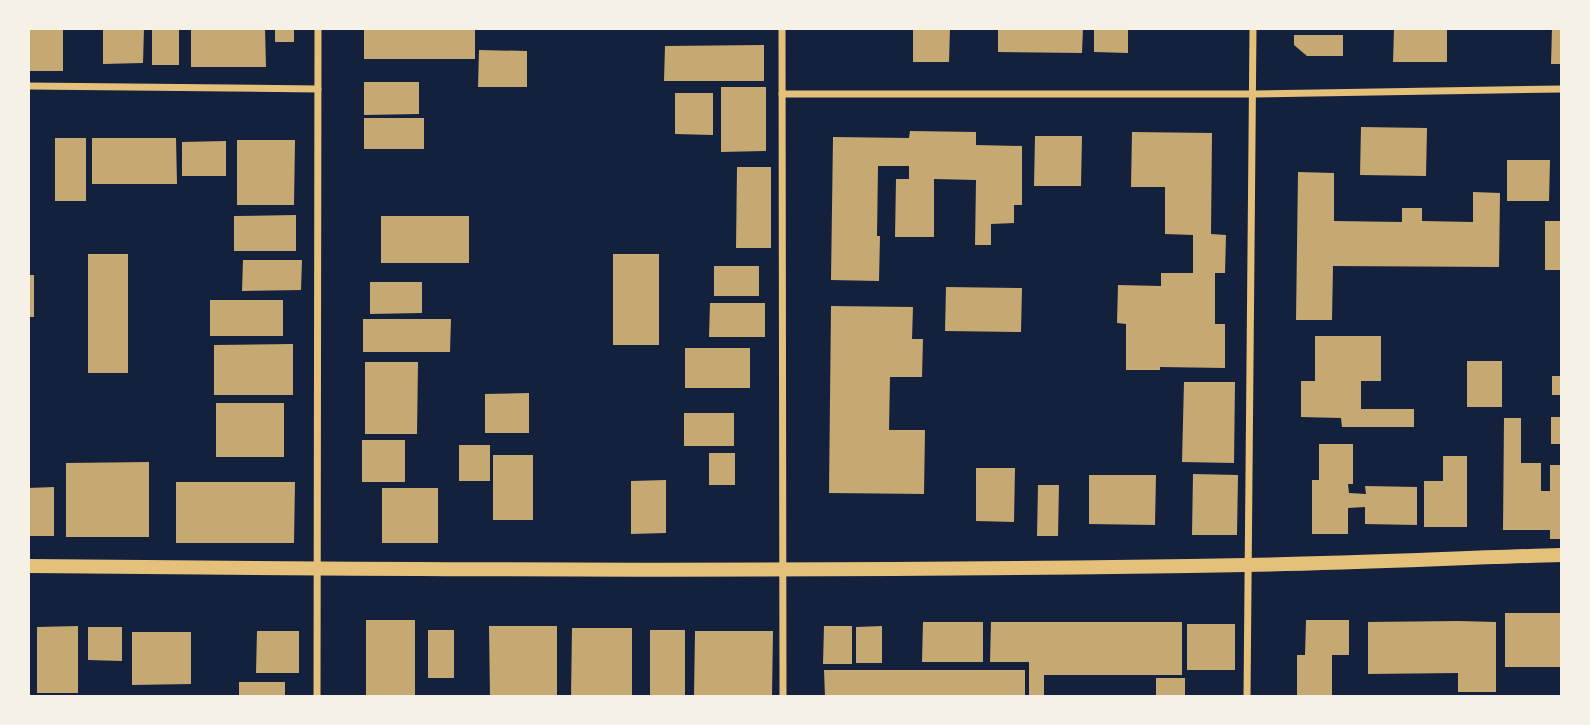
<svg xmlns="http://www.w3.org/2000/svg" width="1590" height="725" viewBox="0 0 1590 725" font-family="Roboto,sans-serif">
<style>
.building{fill:#c6a872}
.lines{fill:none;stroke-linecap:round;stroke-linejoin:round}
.minor{stroke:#e5c07b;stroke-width:7}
.secondary{stroke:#e5c07b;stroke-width:14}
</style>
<rect width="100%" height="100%" fill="#14213d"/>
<g class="building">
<rect x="28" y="28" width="35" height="43"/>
<path d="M 103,28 L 144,28 L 143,63 L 103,64 Z"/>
<rect x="152" y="28" width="27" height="37"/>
<path d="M 191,28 L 265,28 L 266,67 L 191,67 Z"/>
<rect x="275" y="28" width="19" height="14"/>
<rect x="364" y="28" width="111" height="31"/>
<path d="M 913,28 L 950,28 L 949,62 L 913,62 Z"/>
<path d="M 998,28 L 1083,28 L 1082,53 L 998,52 Z"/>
<path d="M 1094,28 L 1128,28 L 1128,53 L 1094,52 Z"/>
<path d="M 1394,28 L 1447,28 L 1447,62 L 1393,62 Z"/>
<path d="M 1552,28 L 1562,28 L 1562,64 L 1551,64 Z"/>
<path d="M 1294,35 L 1343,35 L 1343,56 L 1307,56 L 1294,45 Z"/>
<path d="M 764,45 L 764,81 L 664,81 L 665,46 Z"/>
<path d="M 479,50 L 527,51 L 527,87 L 478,87 Z"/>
<path d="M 364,82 L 419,82 L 419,114 L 364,115 Z"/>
<path d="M 721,87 L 766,87 L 766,151 L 721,152 Z"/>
<path d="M 675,93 L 713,93 L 713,135 L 675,134 Z"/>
<rect x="364" y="118" width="60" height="31"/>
<path d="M 1361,127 L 1427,128 L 1426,176 L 1360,175 Z"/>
<path d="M 910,131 L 976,132 L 976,145 L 1022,146 L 1022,205 L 1014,205 L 1014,223 L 991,224 L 991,245 L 975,245 L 976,180 L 934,179 L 934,237 L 895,237 L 896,179 L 909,179 L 909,166 L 878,166 L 877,236 L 880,236 L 879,281 L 831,280 L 833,137 L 909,138 Z"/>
<path d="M 1132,132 L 1212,133 L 1211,234 L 1226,235 L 1225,273 L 1215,273 L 1215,324 L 1225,324 L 1225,368 L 1160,367 L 1160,370 L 1126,370 L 1126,324 L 1117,323 L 1118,285 L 1161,286 L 1161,273 L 1193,273 L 1193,235 L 1165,234 L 1165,187 L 1131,187 Z"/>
<path d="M 1035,136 L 1082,136 L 1081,186 L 1034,186 Z"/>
<rect x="55" y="138" width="31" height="63"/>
<path d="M 92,138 L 176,138 L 177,184 L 92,184 Z"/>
<path d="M 237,140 L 295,140 L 294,205 L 237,205 Z"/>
<path d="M 226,141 L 226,176 L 182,176 L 182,142 Z"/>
<path d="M 1507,160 L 1550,160 L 1549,201 L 1507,201 Z"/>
<path d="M 737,167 L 771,167 L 771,248 L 736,248 Z"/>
<path d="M 1298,172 L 1334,173 L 1334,221 L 1402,222 L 1402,208 L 1422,208 L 1422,221 L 1473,222 L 1473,192 L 1500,193 L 1499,267 L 1333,266 L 1332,320 L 1296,320 Z"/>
<path d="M 296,215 L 296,251 L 234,251 L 234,216 Z"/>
<rect x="381" y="216" width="88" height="47"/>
<rect x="1545" y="221" width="17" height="49"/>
<rect x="88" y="254" width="40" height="119"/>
<rect x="613" y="254" width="46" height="91"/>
<path d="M 243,260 L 302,260 L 301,290 L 242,291 Z"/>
<rect x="714" y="266" width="45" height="30"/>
<rect x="28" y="275" width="6" height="42"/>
<path d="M 370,282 L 422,282 L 422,313 L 370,314 Z"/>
<path d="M 946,287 L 1022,288 L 1021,332 L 945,331 Z"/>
<rect x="210" y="300" width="73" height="36"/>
<path d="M 710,303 L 765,303 L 765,337 L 709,337 Z"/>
<path d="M 831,306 L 913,307 L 912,339 L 923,339 L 922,377 L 890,377 L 889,430 L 925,430 L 924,494 L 829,493 Z"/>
<path d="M 363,319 L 451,319 L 450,352 L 363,352 Z"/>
<path d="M 1315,336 L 1381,336 L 1381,381 L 1361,381 L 1361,409 L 1414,409 L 1414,427 L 1342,427 L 1341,418 L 1301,417 L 1301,381 L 1315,381 Z"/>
<path d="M 293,344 L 293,395 L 214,395 L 214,345 Z"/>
<rect x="685" y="348" width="65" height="40"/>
<rect x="1467" y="361" width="35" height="46"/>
<path d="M 365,362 L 418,362 L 417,434 L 365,434 Z"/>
<rect x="1552" y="376" width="10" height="19"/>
<path d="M 1184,382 L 1235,382 L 1234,463 L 1182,462 Z"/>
<path d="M 529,393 L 529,433 L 485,433 L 485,394 Z"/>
<rect x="216" y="403" width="68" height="54"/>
<rect x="684" y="413" width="50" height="33"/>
<rect x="1551" y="417" width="11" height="27"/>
<path d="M 1504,418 L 1521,418 L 1521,463 L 1541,463 L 1541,491 L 1550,491 L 1550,465 L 1562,465 L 1562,539 L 1550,539 L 1550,530 L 1503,530 Z"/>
<rect x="362" y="440" width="43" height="42"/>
<path d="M 1319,444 L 1353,444 L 1353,484 L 1348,484 L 1349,493 L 1366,494 L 1365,486 L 1417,487 L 1417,525 L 1365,524 L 1365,507 L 1348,508 L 1348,534 L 1312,534 L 1312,480 L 1319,480 Z"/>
<rect x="459" y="445" width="31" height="36"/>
<rect x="709" y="453" width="26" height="32"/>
<rect x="493" y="455" width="40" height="65"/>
<path d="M 1443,456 L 1467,456 L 1467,527 L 1424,527 L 1424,481 L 1443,481 Z"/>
<path d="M 149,462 L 149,537 L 66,537 L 66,463 Z"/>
<path d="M 976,468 L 1015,468 L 1014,522 L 976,521 Z"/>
<path d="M 1193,474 L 1238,475 L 1237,535 L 1192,535 Z"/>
<path d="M 1089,475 L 1156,475 L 1155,525 L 1089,524 Z"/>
<path d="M 666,480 L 666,533 L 631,534 L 631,481 Z"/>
<path d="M 176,482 L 295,482 L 294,543 L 176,543 Z"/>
<path d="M 1038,485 L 1059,485 L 1058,536 L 1037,536 Z"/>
<path d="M 54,487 L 54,536 L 28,536 L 28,488 Z"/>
<rect x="382" y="488" width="56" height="55"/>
<rect x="1505" y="613" width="57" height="54"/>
<rect x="366" y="620" width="49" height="77"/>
<path d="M 1306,620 L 1349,620 L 1349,655 L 1332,655 L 1332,697 L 1297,697 L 1297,655 L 1305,655 Z"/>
<path d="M 1459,621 L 1496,622 L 1496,692 L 1458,692 L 1458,673 L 1368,674 L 1368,622 Z"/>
<path d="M 923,622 L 983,622 L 983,662 L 922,662 Z"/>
<path d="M 991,622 L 1182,622 L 1182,675 L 1044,675 L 1044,697 L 1029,697 L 1029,662 L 990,662 Z"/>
<rect x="1187" y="624" width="48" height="46"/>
<path d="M 78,626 L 78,693 L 37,693 L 37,627 Z"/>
<path d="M 489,626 L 557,626 L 557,697 L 490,697 Z"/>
<path d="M 824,626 L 852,626 L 852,664 L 823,664 Z"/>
<path d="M 882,626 L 882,663 L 856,663 L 856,627 Z"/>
<path d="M 88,627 L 122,627 L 122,661 L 88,660 Z"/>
<path d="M 572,628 L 632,628 L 632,697 L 571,697 Z"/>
<rect x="428" y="630" width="26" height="48"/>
<rect x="650" y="630" width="35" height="67"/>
<path d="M 257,631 L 299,631 L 299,673 L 256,673 Z"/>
<path d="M 695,631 L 773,631 L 772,695 L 694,695 Z"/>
<path d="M 132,632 L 191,632 L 191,684 L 132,685 Z"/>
<path d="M 824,670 L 1025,670 L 1025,697 L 825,697 Z"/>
<rect x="1156" y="678" width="29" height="19"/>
<rect x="239" y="682" width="46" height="15"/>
</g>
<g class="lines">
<g class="minor">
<path d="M 782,28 L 783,697"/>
<path d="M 28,86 L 318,89"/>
<path d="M 782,94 L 1253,94 L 1562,89"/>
<path d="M 317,697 L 318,28"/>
<path d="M 1247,697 L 1253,28"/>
</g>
<path class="secondary" d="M 28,566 C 434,570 840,572 1246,565 C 1351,563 1457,558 1562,555"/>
</g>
<rect width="1590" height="725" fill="none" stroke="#f6f1e7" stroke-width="60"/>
</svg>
